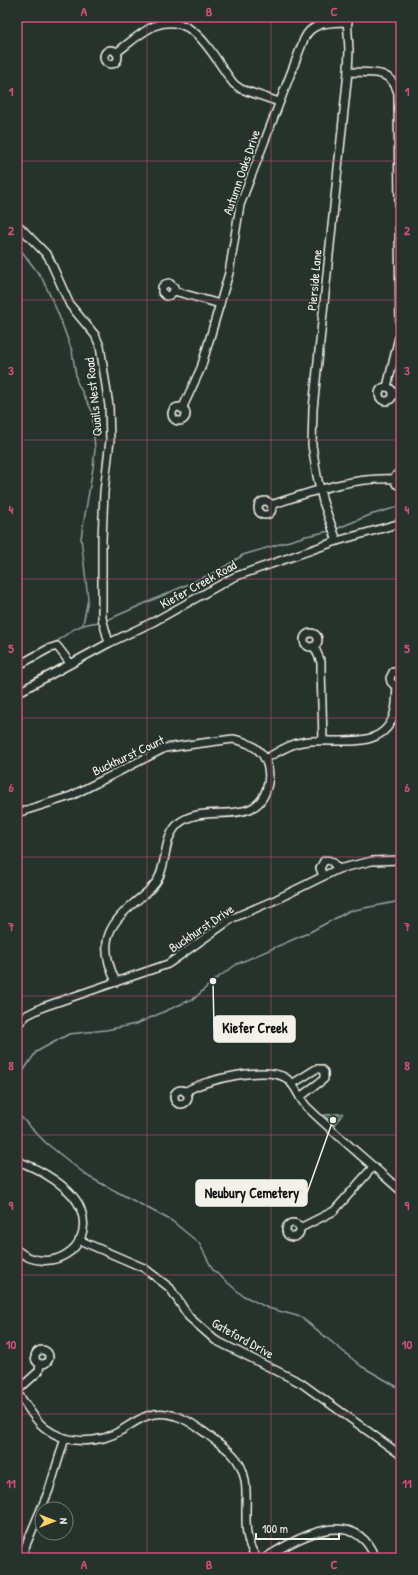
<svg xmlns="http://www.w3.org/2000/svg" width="418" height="1575" viewBox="0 0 418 1575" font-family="'Patrick Hand',sans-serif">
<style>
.green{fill:#4f6e58;stroke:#a2b0a0}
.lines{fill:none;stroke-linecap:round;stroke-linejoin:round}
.stream{stroke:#95a1a2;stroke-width:1.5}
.minor-casing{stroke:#f4f1e8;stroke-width:10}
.minor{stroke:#26332d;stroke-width:7}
.grid{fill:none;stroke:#ce4e7e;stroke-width:1;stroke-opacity:0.55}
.labels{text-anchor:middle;stroke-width:3.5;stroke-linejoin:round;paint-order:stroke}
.street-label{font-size:13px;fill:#f4f1e8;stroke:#26332d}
.leader{fill:none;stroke:#f4f1e8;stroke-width:1.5}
.callout-dot{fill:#f4f1e8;stroke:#26332d;stroke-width:1.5}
.callout{fill:#f4f1e8;stroke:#f4f1e8;stroke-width:1.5}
.callout-label{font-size:14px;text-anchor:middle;font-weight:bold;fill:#111}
.neatline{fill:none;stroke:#ce4e7e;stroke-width:1.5}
.grid-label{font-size:13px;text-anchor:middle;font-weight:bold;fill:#ce4e7e}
</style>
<rect width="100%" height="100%" fill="#26332d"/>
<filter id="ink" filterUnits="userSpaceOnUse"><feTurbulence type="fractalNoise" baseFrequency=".025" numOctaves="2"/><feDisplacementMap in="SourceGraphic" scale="8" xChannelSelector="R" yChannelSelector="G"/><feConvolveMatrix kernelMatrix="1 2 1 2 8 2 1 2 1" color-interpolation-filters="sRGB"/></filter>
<g filter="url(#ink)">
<path class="green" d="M 344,1113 L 334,1125 L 323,1115 Z"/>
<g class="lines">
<g class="stream">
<path d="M 17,240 L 20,249 L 42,278 L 58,313 L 72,351 L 77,382 L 92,411 L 95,449 L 93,468 L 81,538 L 88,599 L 83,624"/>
<path d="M 336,529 L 370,515 L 401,506"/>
<path d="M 105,621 L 218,571 L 243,555 L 306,536 L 330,531"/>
<path d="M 55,643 C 73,629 78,624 101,622"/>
<path d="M 17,1087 L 24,1070 L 36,1052 L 69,1034 L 106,1030 L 136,1024 L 195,998 L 213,981 L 237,964 L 308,933 L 349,911 L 401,901"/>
<path d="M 17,1113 L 46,1143 L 89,1177 L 172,1221 L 199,1243 L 213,1270 L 242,1295 L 268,1308 L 301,1317 L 361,1366 L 401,1389"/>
</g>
<g class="minor-casing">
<g id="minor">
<circle cx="111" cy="57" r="7"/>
<path d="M 116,53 C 128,44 141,32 154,26 C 195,9 214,60 234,84 L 241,89 L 279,102"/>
<path d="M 348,72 C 370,73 391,68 398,93 L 400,333 L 387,387"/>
<path d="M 17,224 L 48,256 L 70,305 L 95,335 L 100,346 L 109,406 L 110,440 L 104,492 L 102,540 L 102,618 L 109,643"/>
<path d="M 174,291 L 170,295 L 166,296 L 162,292 L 162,287 L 165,284 L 169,283 L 174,287 L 174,291 L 220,304"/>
<circle cx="386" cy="394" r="7"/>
<circle cx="179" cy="414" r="7"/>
<path d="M 182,409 L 201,368 L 229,273 L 240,205 L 304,39 C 312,21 331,23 348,22"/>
<path d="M 401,473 L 397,474 L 394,478 L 396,484 L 401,486"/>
<circle cx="265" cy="508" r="7"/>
<path d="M 271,505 C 311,492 351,477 395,479"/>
<path d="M 337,541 L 323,502 L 317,476 L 312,445 L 313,409 L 348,72 L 349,50 L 347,17"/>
<circle cx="311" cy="640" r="7"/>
<path d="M 314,646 L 321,662 L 321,668 L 323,741"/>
<path d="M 17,666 L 48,649 L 57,646 L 70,663"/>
<path d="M 401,684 L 394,685 L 391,682 L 390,678 L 393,672 L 401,673"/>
<path d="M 17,693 L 109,643 L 155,621 L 234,577 L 337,541 L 401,523"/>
<path d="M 265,759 C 276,753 289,744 302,742 C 333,736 386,755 395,710 C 397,702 396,694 397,686"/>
<path d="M 17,813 L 71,796 L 165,748 L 233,739 C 245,741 254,745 262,754 C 268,763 270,773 268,783 C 259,833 203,799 177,825 C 163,840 167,863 158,879 C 152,890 143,895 134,903 C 105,927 99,946 116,982"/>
<path d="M 323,876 L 320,868 L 324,861 C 331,858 334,864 338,869"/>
<path d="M 17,1025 L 27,1015 L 43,1007 L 168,964 L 233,918 L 275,900 L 338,869 L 372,861 L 401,860"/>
<path d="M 292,1084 L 316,1069 L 321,1069 L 324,1072 L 324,1079 L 300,1097"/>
<circle cx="181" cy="1097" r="7"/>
<path d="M 185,1092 C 204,1079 266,1066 286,1078 C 296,1085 299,1099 307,1107 C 337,1136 370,1163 401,1191"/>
<path d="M 17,1161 C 38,1168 74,1188 81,1210 C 95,1250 47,1276 17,1250"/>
<circle cx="293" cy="1230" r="7"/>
<path d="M 300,1228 L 334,1211 L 373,1167"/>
<path d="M 79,1240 L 144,1268 L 170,1288 L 189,1317 L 215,1340 L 301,1383 L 401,1455"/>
<circle cx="42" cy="1357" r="7"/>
<path d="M 17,1391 L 39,1371 L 40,1364"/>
<path d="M 17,1393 C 27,1404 33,1419 45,1428 C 67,1445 99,1444 122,1430 C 140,1418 153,1409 176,1416 C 187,1419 197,1427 207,1434 C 215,1441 226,1447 233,1455 C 260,1484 233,1528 257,1558"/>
<path d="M 17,1552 L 23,1552 L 27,1558"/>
<path d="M 23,1552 L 49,1490 L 65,1438"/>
<path d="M 265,1558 C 298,1537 355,1505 375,1558"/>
</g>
</g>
<use href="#minor" class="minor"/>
</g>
</g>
<path class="grid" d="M 147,17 L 147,1558M 271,17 L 271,1558M 17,161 L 401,161M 17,300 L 401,300M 17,440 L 401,440M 17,579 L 401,579M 17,718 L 401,718M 17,857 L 401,857M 17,996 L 401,996M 17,1135 L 401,1135M 17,1275 L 401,1275M 17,1414 L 401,1414"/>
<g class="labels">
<g class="street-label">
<text transform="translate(241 172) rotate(-71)" y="5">Autumn Oaks Drive</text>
<text transform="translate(314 280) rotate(-85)" y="5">Pierside Lane</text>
<text transform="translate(93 397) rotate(-96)" y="5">Quails Nest Road</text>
<text transform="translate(198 584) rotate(-29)" y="5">Kiefer Creek Road</text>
<text transform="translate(128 755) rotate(-25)" y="5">Buckhurst Court</text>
<text transform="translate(201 928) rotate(-34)" y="5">Buckhurst Drive</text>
<text transform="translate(243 1338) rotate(29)" y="5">Gateford Drive</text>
</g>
</g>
<path class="leader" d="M213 981L214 1029M333 1120L307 1193"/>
<g class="callout-dot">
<circle cx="213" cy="981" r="4"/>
<circle cx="333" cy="1120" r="4"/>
</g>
<g class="callout">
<rect x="214" y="1016" width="81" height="26" rx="4"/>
<rect x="196" y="1180" width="111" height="26" rx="4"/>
</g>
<g class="callout-label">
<text x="255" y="1033">Kiefer Creek</text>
<text x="252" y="1198">Neubury Cemetery</text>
</g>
<rect width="418" height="1575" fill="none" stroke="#26332d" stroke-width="44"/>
<g transform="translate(54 1521) rotate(90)"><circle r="19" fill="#26332d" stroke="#787f78"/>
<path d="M0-3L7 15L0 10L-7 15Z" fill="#ffd166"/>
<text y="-6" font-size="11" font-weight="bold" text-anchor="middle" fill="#f4f1e8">N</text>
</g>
<path d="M256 1533v6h83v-6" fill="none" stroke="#f4f1e8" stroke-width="2"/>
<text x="262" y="1533" font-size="12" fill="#f4f1e8" stroke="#26332d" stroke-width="3" paint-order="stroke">100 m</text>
<rect x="22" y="22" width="374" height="1531" class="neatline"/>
<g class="grid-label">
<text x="84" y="16">A</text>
<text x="209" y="16">B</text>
<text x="334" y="16">C</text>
<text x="11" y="96">1</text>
<text x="407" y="96">1</text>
<text x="11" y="235">2</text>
<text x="407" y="235">2</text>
<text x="11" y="375">3</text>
<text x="407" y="375">3</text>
<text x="11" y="514">4</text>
<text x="407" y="514">4</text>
<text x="11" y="653">5</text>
<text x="407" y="653">5</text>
<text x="11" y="792">6</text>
<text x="407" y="792">6</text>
<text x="11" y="931">7</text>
<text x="407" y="931">7</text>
<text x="11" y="1070">8</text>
<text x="407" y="1070">8</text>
<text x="11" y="1210">9</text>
<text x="407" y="1210">9</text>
<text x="11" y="1349">10</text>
<text x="407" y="1349">10</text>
<text x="11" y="1488">11</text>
<text x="407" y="1488">11</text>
<text x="84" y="1569">A</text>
<text x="209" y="1569">B</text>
<text x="334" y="1569">C</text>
</g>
</svg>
